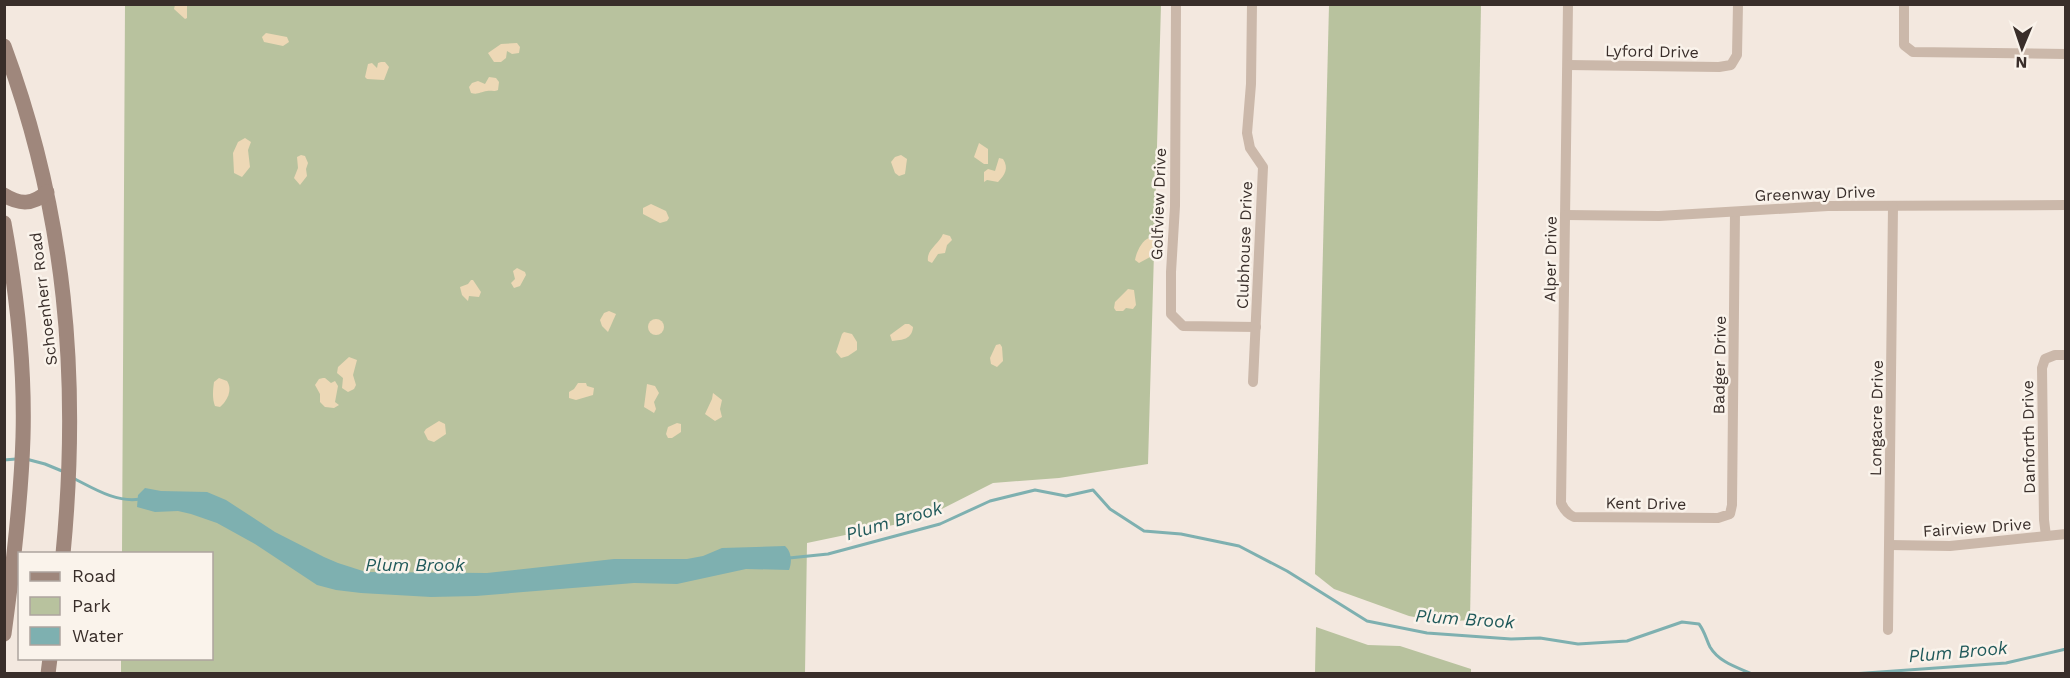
<svg xmlns="http://www.w3.org/2000/svg" width="2070" height="678" viewBox="0 0 2070 678" font-family="'Work Sans',sans-serif">
<style>
.green{fill:#b8c29e}
.sand{fill:#edd8b6}
.water{fill:#7eb0b0}
.lines{fill:none;stroke-linecap:round;stroke-linejoin:round}
.stream{stroke:#7eb0b0;stroke-width:3}
.street{stroke:#cbb8aa;stroke-width:10}
.secondary{stroke:#9f877c;stroke-width:15}
.labels{text-anchor:middle;stroke-width:5;stroke-linejoin:round;paint-order:stroke}
.street-label{font-size:16px;fill:#392e2a;stroke:#faf3eb}
.water-label{font-size:18px;font-style:italic;fill:#1f595a;stroke:#faf3eb}
</style>
<rect width="100%" height="100%" fill="#f3e8df"/>
<g class="green">
<path d="M 125,5 L 1161,5 L 1148,464 L 1059,478 L 993,483 L 922,519 L 807,543 L 805,673 L 121,674 L 121,659 L 212,658 L 212,554 L 122,553 Z"/>
<path d="M 1329,5 L 1481,5 L 1470,620 L 1441,622 L 1409,616 L 1334,589 L 1315,574 Z"/>
<path d="M 1316,627 L 1368,645 L 1400,646 L 1471,669 L 1471,673 L 1315,673 Z"/>
</g>
<g class="sand">
<path d="M 175,5 L 187,5 L 187,18 L 185,19 L 174,9 Z"/>
<path d="M 266,33 L 287,37 L 289,42 L 283,46 L 264,42 L 262,37 Z"/>
<path d="M 517,43 L 520,47 L 519,53 L 512,54 L 507,51 L 506,58 L 501,62 L 494,62 L 488,53 L 501,44 Z"/>
<path d="M 381,62 L 385,62 L 389,67 L 384,80 L 367,79 L 365,77 L 368,64 L 372,63 L 377,68 L 378,63 Z"/>
<path d="M 489,77 L 496,78 L 499,82 L 498,90 C 494,92 491,90 487,91 C 480,92 478,95 471,93 L 469,87 L 472,83 L 478,81 L 485,84 Z"/>
<path d="M 245,138 L 251,142 L 248,150 L 250,167 L 242,177 L 234,173 L 233,153 L 238,142 Z"/>
<path d="M 979,143 L 988,149 L 988,164 L 984,164 L 974,157 Z"/>
<path d="M 301,155 L 305,156 L 308,163 L 306,169 L 307,176 L 300,185 L 294,178 L 298,168 L 297,157 Z"/>
<path d="M 901,155 L 907,159 L 905,174 L 899,176 L 895,173 L 891,162 L 895,157 Z"/>
<path d="M 999,158 L 1003,159 C 1009,168 1005,175 998,182 L 987,180 L 984,182 L 984,172 L 988,169 L 995,171 Z"/>
<path d="M 651,204 L 666,211 L 669,218 L 667,221 L 660,223 L 643,214 L 643,208 Z"/>
<path d="M 943,234 L 950,236 L 952,240 L 947,245 L 945,253 L 938,254 L 932,263 L 928,261 C 926,250 939,244 943,234 Z"/>
<path d="M 1149,238 L 1155,241 L 1156,245 L 1151,250 L 1152,256 L 1139,263 L 1135,260 C 1136,253 1142,240 1149,238 Z"/>
<path d="M 517,268 L 525,272 L 526,275 L 520,286 L 514,288 L 511,283 L 515,279 L 513,271 Z"/>
<path d="M 471,280 L 473,280 L 481,292 L 479,297 L 469,296 L 468,301 L 462,295 L 460,287 L 468,284 Z"/>
<path d="M 1128,289 L 1134,290 L 1136,305 L 1133,309 L 1126,308 L 1123,311 L 1116,311 L 1114,308 L 1115,302 Z"/>
<path d="M 609,311 L 616,314 L 608,332 L 602,326 L 600,320 L 604,313 Z"/>
<circle cx="656" cy="327" r="8"/>
<path d="M 905,324 L 909,324 L 913,327 C 912,339 903,340 892,341 L 890,335 Z"/>
<path d="M 844,332 L 852,334 L 857,342 L 857,350 L 848,356 L 841,358 L 836,352 L 842,334 Z"/>
<path d="M 1000,344 L 1002,347 L 1003,361 L 997,367 L 991,364 L 990,358 L 996,345 Z"/>
<path d="M 349,357 L 357,360 L 353,375 L 356,385 L 354,389 L 348,392 L 342,388 L 343,378 L 337,373 L 338,367 Z"/>
<path d="M 219,378 L 227,381 C 233,390 227,401 220,407 L 215,406 C 212,399 213,389 214,382 Z"/>
<path d="M 323,378 L 325,378 L 331,383 L 335,381 L 338,386 L 335,402 L 339,405 L 334,408 L 325,407 L 320,402 L 320,394 L 315,385 L 319,379 Z"/>
<path d="M 578,383 L 586,383 L 587,386 L 594,388 L 593,395 L 576,400 L 569,398 L 569,392 L 574,389 Z"/>
<path d="M 647,384 L 655,386 L 659,393 L 654,402 L 656,409 L 654,413 L 644,407 Z"/>
<path d="M 713,393 L 722,400 L 720,409 L 722,417 L 715,421 L 705,414 L 712,399 Z"/>
<path d="M 439,421 L 445,424 L 446,434 L 434,442 L 428,440 L 424,432 L 426,429 Z"/>
<path d="M 677,423 L 681,424 L 681,432 L 672,438 L 668,438 L 666,434 L 668,427 Z"/>
</g>
<path class="water" d="M 145,488 L 161,491 L 207,492 L 226,500 L 275,532 L 324,557 L 338,563 L 366,572 L 487,573 L 614,559 L 687,559 L 703,556 L 722,548 L 785,546 C 792,552 792,563 789,570 L 746,569 L 677,584 L 634,583 L 476,596 L 431,597 L 361,593 L 336,590 L 317,585 L 255,544 L 217,523 L 191,514 L 178,511 L 155,512 L 137,507 L 138,495 Z"/>
<g class="lines">
<g class="stream">
<path d="M 26,459 L 45,464 L 62,471"/>
<path d="M 4,460 L 16,459"/>
<path d="M 73,478 C 93,488 116,503 140,499"/>
<path d="M 789,558 L 828,554 L 940,524 L 990,501 L 1035,490 L 1066,496 L 1093,490 L 1110,509 L 1144,531 L 1181,534 L 1239,546 L 1287,571 L 1367,621 L 1427,633 L 1511,639 L 1540,638 L 1578,644 L 1627,641 L 1682,622 L 1699,624 C 1705,632 1706,639 1710,647 C 1719,662 1736,667 1752,674"/>
<path d="M 1852,674 L 2006,663 L 2066,649"/>
</g>
<g class="street">
<path d="M 1176,4 L 1175,206 L 1171,272 L 1171,314 L 1183,326 L 1256,327"/>
<path d="M 1252,4 L 1251,84 L 1247,133 L 1250,148 L 1263,167 L 1253,382"/>
<path d="M 1568,4 L 1561,503 C 1564,510 1567,514 1574,517 L 1718,518 L 1730,514 L 1732,505 L 1735,212"/>
<path d="M 1904,4 L 1904,45 L 1913,52 L 2066,54"/>
<path d="M 1568,65 L 1719,67 L 1731,65 L 1737,55 L 1738,4"/>
<path d="M 1565,215 L 1659,216 L 1828,206 L 2066,205"/>
<path d="M 2046,536 L 2044,520 L 2042,368 L 2045,359 L 2055,355 L 2066,355"/>
<path d="M 1890,545 L 1950,546 L 2066,534"/>
<path d="M 1888,630 L 1893,206"/>
</g>
<g class="secondary">
<path d="M 4,46 C 66,213 80,378 63,554"/>
<path d="M 4,195 C 20,205 33,205 47,192"/>
<path d="M 4,223 C 17,294 25,366 23,437 C 21,503 13,568 4,634"/>
<path d="M 48,674 L 50,658"/>
</g>
</g>
<g class="labels">
<g class="street-label">
<text transform="translate(1652 51) rotate(1)" y="6">Lyford Drive</text>
<text transform="translate(1815 193) rotate(-2)" y="6">Greenway Drive</text>
<text transform="translate(1158 204) rotate(-88)" y="6">Golfview Drive</text>
<text transform="translate(1244 245) rotate(-88)" y="6">Clubhouse Drive</text>
<text transform="translate(1550 259) rotate(-89)" y="6">Alper Drive</text>
<text transform="translate(43 299) rotate(-97)" y="6">Schoenherr Road</text>
<text transform="translate(1719 365) rotate(-89)" y="6">Badger Drive</text>
<text transform="translate(1876 418) rotate(-89)" y="6">Longacre Drive</text>
<text transform="translate(2028 437) rotate(-91)" y="6">Danforth Drive</text>
<text transform="translate(1646 503) rotate(1)" y="6">Kent Drive</text>
<text transform="translate(1977 527) rotate(-4)" y="6">Fairview Drive</text>
</g>
<g class="water-label">
<text transform="translate(894 521) rotate(-16)" y="6">Plum Brook</text>
<text x="415" y="571">Plum Brook</text>
<text transform="translate(1465 619) rotate(4)" y="6">Plum Brook</text>
<text transform="translate(1958 652) rotate(-5)" y="6">Plum Brook</text>
</g>
</g>
<rect width="2070" height="678" fill="none" stroke="#392e2a" stroke-width="12"/>
<rect x="18" y="552" width="195" height="108" fill="#faf3eb" stroke="#ada49e" stroke-width="1.5"/>
<rect x="30" y="572" width="30" height="9" fill="#9f877c" stroke="#ada49e" stroke-width="1.5"/>
<text x="72" y="582" font-size="18" fill="#392e2a">Road</text>
<rect x="30" y="597" width="30" height="18" fill="#b8c29e" stroke="#ada49e" stroke-width="1.5"/>
<text x="72" y="612" font-size="18" fill="#392e2a">Park</text>
<rect x="30" y="627" width="30" height="18" fill="#7eb0b0" stroke="#ada49e" stroke-width="1.5"/>
<text x="72" y="642" font-size="18" fill="#392e2a">Water</text>
<g transform="translate(2022 48) rotate(182)" stroke="#faf3eb" stroke-width="4.5" paint-order="stroke">
<path d="M0-4.5L10 22L0 15L-10 22Z" fill="#392e2a"/>
<text y="-9" font-size="16" font-weight="bold" text-anchor="middle" fill="#392e2a">N</text>
</g>
</svg>
